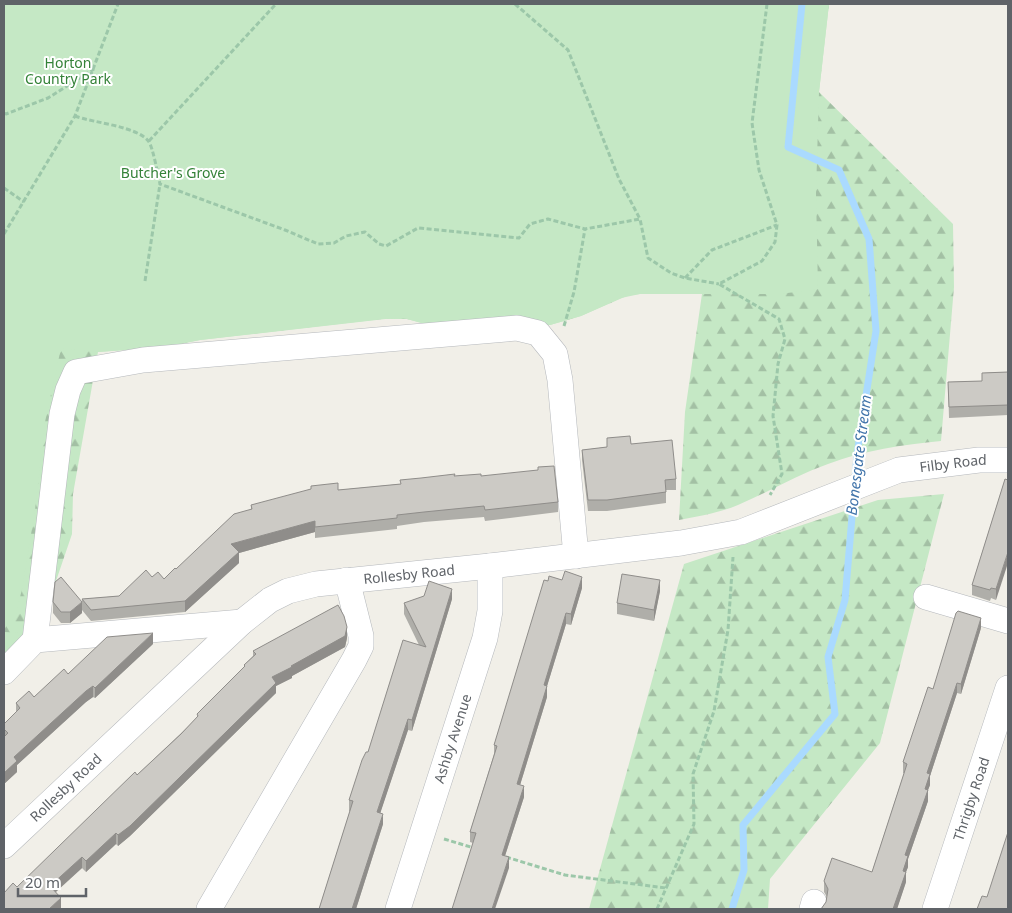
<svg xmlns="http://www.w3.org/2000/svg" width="1012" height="913" viewBox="0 0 1012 913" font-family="'Noto Sans',sans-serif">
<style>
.forest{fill:url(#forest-firs)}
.park{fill:#c5e8c5}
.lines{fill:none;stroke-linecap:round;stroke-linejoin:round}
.stream{stroke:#aadaff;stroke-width:7}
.minor-casing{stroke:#b5b8bc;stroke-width:26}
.path{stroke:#9cc7a9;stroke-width:3;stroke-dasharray:5 2.5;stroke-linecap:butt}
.minor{stroke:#fff;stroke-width:25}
.wall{fill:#afaea9}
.shaded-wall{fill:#8f8d8a}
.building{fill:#cccac5;stroke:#8f8d8a}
.labels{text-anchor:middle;stroke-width:4;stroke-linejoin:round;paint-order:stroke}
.park-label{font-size:14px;fill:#348238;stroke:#fff}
.street-label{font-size:14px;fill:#5f6368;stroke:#fff}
.water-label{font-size:15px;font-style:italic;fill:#4174aa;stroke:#fff}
</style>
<defs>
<pattern id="forest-firs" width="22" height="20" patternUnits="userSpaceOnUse" patternTransform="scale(1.25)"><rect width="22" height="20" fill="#c5e8c5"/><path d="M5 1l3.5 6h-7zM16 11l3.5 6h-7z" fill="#a3c0a4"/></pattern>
</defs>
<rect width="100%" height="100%" fill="#f1efe8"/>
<g class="forest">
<path d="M 4,4 L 829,4 L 819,92 L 953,224 L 954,287 L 941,441 C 903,445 864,450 828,464 C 797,475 769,492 738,505 C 719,513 699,516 679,520 L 685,412 L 702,294 L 640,294 L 629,295 L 581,316 L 550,325 L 512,324 L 440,328 L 407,319 L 382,319 L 200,340 L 165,347 L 98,352 L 73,494 L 72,534 L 56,581 L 43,599 L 38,632 L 4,664 Z"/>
<path d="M 944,494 L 880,743 L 770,879 L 768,909 L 589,909 L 684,564 L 878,500 Z"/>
</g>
<g class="park">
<path d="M 4,4 L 829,4 L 819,92 L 816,193 L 818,289 L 780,294 L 640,294 L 621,298 L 581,316 L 550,325 L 512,324 L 440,328 L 407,319 L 394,318 L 200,340 L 165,347 L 98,352 L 61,348 L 45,422 L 35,510 L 22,589 L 16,614 L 13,619 L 4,627 Z"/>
<path d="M 4,632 L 29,633 L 4,664 Z"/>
</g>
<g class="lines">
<g class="stream">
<path d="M 802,4 L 788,147 L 839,170 L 869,239 L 876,331 L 857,454 L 855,482"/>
<path d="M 732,909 L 744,870 L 743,825 L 835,714 L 828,657 L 845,600 L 854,493"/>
</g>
<g class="minor-casing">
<g id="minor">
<path d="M 926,597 L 1008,621"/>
<path d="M 35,640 L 62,414 L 68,390 L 76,372 L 143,360 L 517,328 L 538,333 L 555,354 L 560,380 L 576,556"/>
<path d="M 4,672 L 35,640 L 242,622"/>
<path id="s1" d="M 4,846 L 242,622 L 270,600 L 288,591 L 316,584 L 490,566 L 681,543 L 741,532 L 899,470 L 979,460 L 1008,460"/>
<path d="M 209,909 L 354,660 L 361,646 L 361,636 L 347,580"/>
<path id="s2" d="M 398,909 L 485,638 L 490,611 L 490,566"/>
<path d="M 812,909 L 814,902"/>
<path id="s3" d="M 935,909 L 1008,688"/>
</g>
</g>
<g class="path">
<path d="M 515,4 L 568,50 L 619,179 L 640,219"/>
<path d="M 767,4 L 752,123 L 759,170 L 777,225 L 775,242 L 762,261 L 719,284 L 779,319 L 785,339 L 778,364 L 773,416 L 782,474 L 770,495"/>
<path d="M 4,113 L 6,114 L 48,98 L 94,69"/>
<path d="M 75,116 C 93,123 138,126 149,142 C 153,148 158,175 160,184 L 285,230 L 318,244 L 334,243 L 346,236 L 365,232 L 379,244 L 386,246 L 418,228 L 519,238 L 530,224 L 548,219 L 585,229 L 640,219 L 648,258 L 671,273 L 685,278 L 719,284"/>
<path d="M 149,141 L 276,4"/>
<path d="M 4,188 L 24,202"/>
<path d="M 4,234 L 75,116 L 118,4"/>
<path d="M 685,278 L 712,250 L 777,225"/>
<path d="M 145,281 L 160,184"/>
<path d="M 564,326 L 574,292 L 585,229"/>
<path d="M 444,839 L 474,848"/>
<path d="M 506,857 L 565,875 L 666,888"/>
<path d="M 657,909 L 694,824 L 693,774 L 714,711 L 728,630 L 733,557"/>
</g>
<use href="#minor" class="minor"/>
</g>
<g class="wall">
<path d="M 1008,372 L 1008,418 L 1008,415 L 949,418 L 948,382 L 982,381 L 982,373 Z"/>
<path d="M 607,438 L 676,479 L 676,490 L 666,490 L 666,503 L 607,511 L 588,511 L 582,460 L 582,450 L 607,447 Z"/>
<path d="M 455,476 L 481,476 L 558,502 L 558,512 L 485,521 L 484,517 L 424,522 L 397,526 L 397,529 L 315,538 L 315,532 L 239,553 L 239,563 L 185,612 L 91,621 L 82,610 L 82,599 L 119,596 L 152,577 L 164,579 L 251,509 L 251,505 L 338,490 L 400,484 Z"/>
<path d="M 1005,479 L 996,600 L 991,598 L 990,601 L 972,595 L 972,585 Z"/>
<path d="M 548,581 L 582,588 L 571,625 L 566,624 L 547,686 L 547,697 L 520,785 L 524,797 L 505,856 L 509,868 L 473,843 L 470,842 L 470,832 L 494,754 L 494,745 Z"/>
<path d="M 660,591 L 654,621 L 617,614 L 617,603 Z"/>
<path d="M 452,599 L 412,731 L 408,730 L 380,813 L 383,824 L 356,909 L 319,909 L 350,811 L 349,811 L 349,800 L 368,752 L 419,645 L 404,614 L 404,603 Z"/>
<path d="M 53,602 L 82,613 L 70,623 L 61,623 L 53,613 Z"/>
<path d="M 981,628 L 961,694 L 957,693 L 930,776 L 930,785 L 928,790 L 928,801 L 908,859 L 908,867 L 906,872 L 906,882 L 897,909 L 821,909 L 826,902 L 827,897 L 824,892 L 824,881 L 872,872 L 904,773 L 903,773 L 903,762 L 933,689 Z"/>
<path d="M 347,638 L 345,647 L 292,676 L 292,678 L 276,686 L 276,693 L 130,836 L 118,846 L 116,844 L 86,872 L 82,868 L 56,892 L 61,908 L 17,887 L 137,775 L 197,718 L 197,714 L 244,667 L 244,665 L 253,656 L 253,651 Z"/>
<path d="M 153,644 L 95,698 L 93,697 L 86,702 L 17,765 L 17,772 L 4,784 L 4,724 L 16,713 L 16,703 L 34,697 L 68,674 Z"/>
</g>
<g class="shaded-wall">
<path d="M 315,521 L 315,532 L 239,553 L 239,563 L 185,612 L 185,601 L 231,544 Z"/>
<path d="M 1008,552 L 1008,563 L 996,600 L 996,589 Z"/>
<path d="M 582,577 L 582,588 L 571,625 L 571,614 Z"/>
<path d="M 660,580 L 660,591 L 654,621 L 654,610 Z"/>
<path d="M 452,589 L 452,599 L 412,731 L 412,720 Z"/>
<path d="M 82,602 L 82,613 L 70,623 L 70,612 Z"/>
<path d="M 566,613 L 566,624 L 544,696 L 544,685 Z"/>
<path d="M 981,618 L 981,628 L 961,694 L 961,684 Z"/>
<path d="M 347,627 L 347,638 L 345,647 L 292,676 L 292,678 L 276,686 L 276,693 L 130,836 L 118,846 L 118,835 L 272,677 L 291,666 Z"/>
<path d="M 153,633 L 153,644 L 95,698 L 95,688 Z"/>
<path d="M 957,683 L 957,693 L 930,776 L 930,785 L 928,790 L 928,801 L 908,859 L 908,867 L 906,872 L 906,882 L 897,909 L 893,909 L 903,871 L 905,855 L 925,789 L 927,773 Z"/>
<path d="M 93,686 L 93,697 L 86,702 L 17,765 L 17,772 L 4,784 L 4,773 L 14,757 L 86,691 Z"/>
<path d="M 547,686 L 547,697 L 517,795 L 517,784 Z"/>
<path d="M 408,719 L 408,730 L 377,823 L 377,812 Z"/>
<path d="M 524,786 L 524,797 L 502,865 L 502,855 Z"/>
<path d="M 383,814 L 383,824 L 356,909 L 352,909 Z"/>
<path d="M 116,833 L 116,844 L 86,872 L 86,861 Z"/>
<path d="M 82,857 L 82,868 L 50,897 L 50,886 Z"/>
<path d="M 509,857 L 509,868 L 495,909 L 492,909 Z"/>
<path d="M 61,898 L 61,908 L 60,909 L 49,909 Z"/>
</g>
<g class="building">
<path d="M 1008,372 L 1008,408 L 1008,405 L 949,407 L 948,382 L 982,381 L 982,373 Z"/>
<path d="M 630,436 L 631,444 L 672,440 L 676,479 L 665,480 L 666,492 L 607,500 L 588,500 L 582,450 L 607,447 L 607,438 Z"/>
<path d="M 554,466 L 558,502 L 485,510 L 484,506 L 424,512 L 397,515 L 397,518 L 315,527 L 315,521 L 231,544 L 239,552 L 185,601 L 91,610 L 82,599 L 119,596 L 146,570 L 152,577 L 158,572 L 164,579 L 175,568 L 176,569 L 234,514 L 252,509 L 251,505 L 311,489 L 311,486 L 338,483 L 338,490 L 401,484 L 400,480 L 421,478 L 455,474 L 454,476 L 481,474 L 481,476 L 538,470 L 538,467 Z"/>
<path d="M 1005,479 L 1008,480 L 1008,552 L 996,589 L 991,588 L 990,590 L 972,585 Z"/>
<path d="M 565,571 L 582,577 L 571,614 L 566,613 L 544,685 L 547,686 L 517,784 L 524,786 L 502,855 L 509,857 L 492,909 L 452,909 L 476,833 L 470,832 L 497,746 L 494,745 L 544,580 L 548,581 L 549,576 L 562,580 Z"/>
<path d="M 622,574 L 660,580 L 654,610 L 617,603 Z"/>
<path d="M 61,577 L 82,602 L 70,612 L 61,612 L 53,602 L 55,582 Z"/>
<path d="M 429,581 L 452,589 L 412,720 L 408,719 L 377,812 L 383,814 L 352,909 L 319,909 L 353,801 L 349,800 L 362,760 L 366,752 L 368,752 L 403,640 L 426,647 L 404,603 L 424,596 Z"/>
<path d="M 338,605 L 344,616 L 347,627 L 345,636 L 291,666 L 292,667 L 272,677 L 276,683 L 130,826 L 118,835 L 116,833 L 86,861 L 82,857 L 50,886 L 61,898 L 49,909 L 4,909 L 4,893 L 13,883 L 17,887 L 135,772 L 137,775 L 181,734 L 198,716 L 197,714 L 245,666 L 244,665 L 256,654 L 253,651 Z"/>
<path d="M 958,611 L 981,618 L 961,684 L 957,683 L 927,773 L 930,774 L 925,789 L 928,790 L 905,855 L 908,856 L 903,871 L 906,872 L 893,909 L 821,909 L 826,902 L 828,889 L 824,881 L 832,858 L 872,872 L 907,764 L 903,762 L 928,687 L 933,689 L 956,613 Z"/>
<path d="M 153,633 L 95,688 L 93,686 L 86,691 L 14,757 L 17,761 L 4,773 L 4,737 L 8,733 L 4,729 L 4,724 L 20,708 L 16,703 L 29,691 L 34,697 L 64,669 L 68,674 L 107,637 Z"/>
<path d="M 1008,832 L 1008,909 L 977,909 L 982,896 L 987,897 Z"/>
</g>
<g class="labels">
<g class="park-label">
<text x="68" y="68">Horton<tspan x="68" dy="16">Country Park</tspan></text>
<text x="173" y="178">Butcher's Grove</text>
</g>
<g class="street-label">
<text dy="5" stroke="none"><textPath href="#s1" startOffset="1064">Filby Road</textPath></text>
<text dy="5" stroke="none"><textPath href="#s1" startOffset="505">Rollesby Road</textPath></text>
<text dy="5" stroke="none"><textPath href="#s2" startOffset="179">Ashby Avenue</textPath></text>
<text dy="5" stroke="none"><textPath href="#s1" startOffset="85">Rollesby Road</textPath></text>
<text dy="5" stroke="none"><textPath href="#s3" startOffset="116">Thrigby Road</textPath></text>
</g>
<g class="water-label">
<text transform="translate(859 455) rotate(-83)" y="5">Bonesgate Stream</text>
</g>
</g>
<rect width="1012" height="913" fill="none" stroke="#5f6368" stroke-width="10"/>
<path d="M18 888v8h68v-8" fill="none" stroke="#5f6368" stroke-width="2.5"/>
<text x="25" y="888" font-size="15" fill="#5f6368" stroke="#ffffff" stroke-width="4" paint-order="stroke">20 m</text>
</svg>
